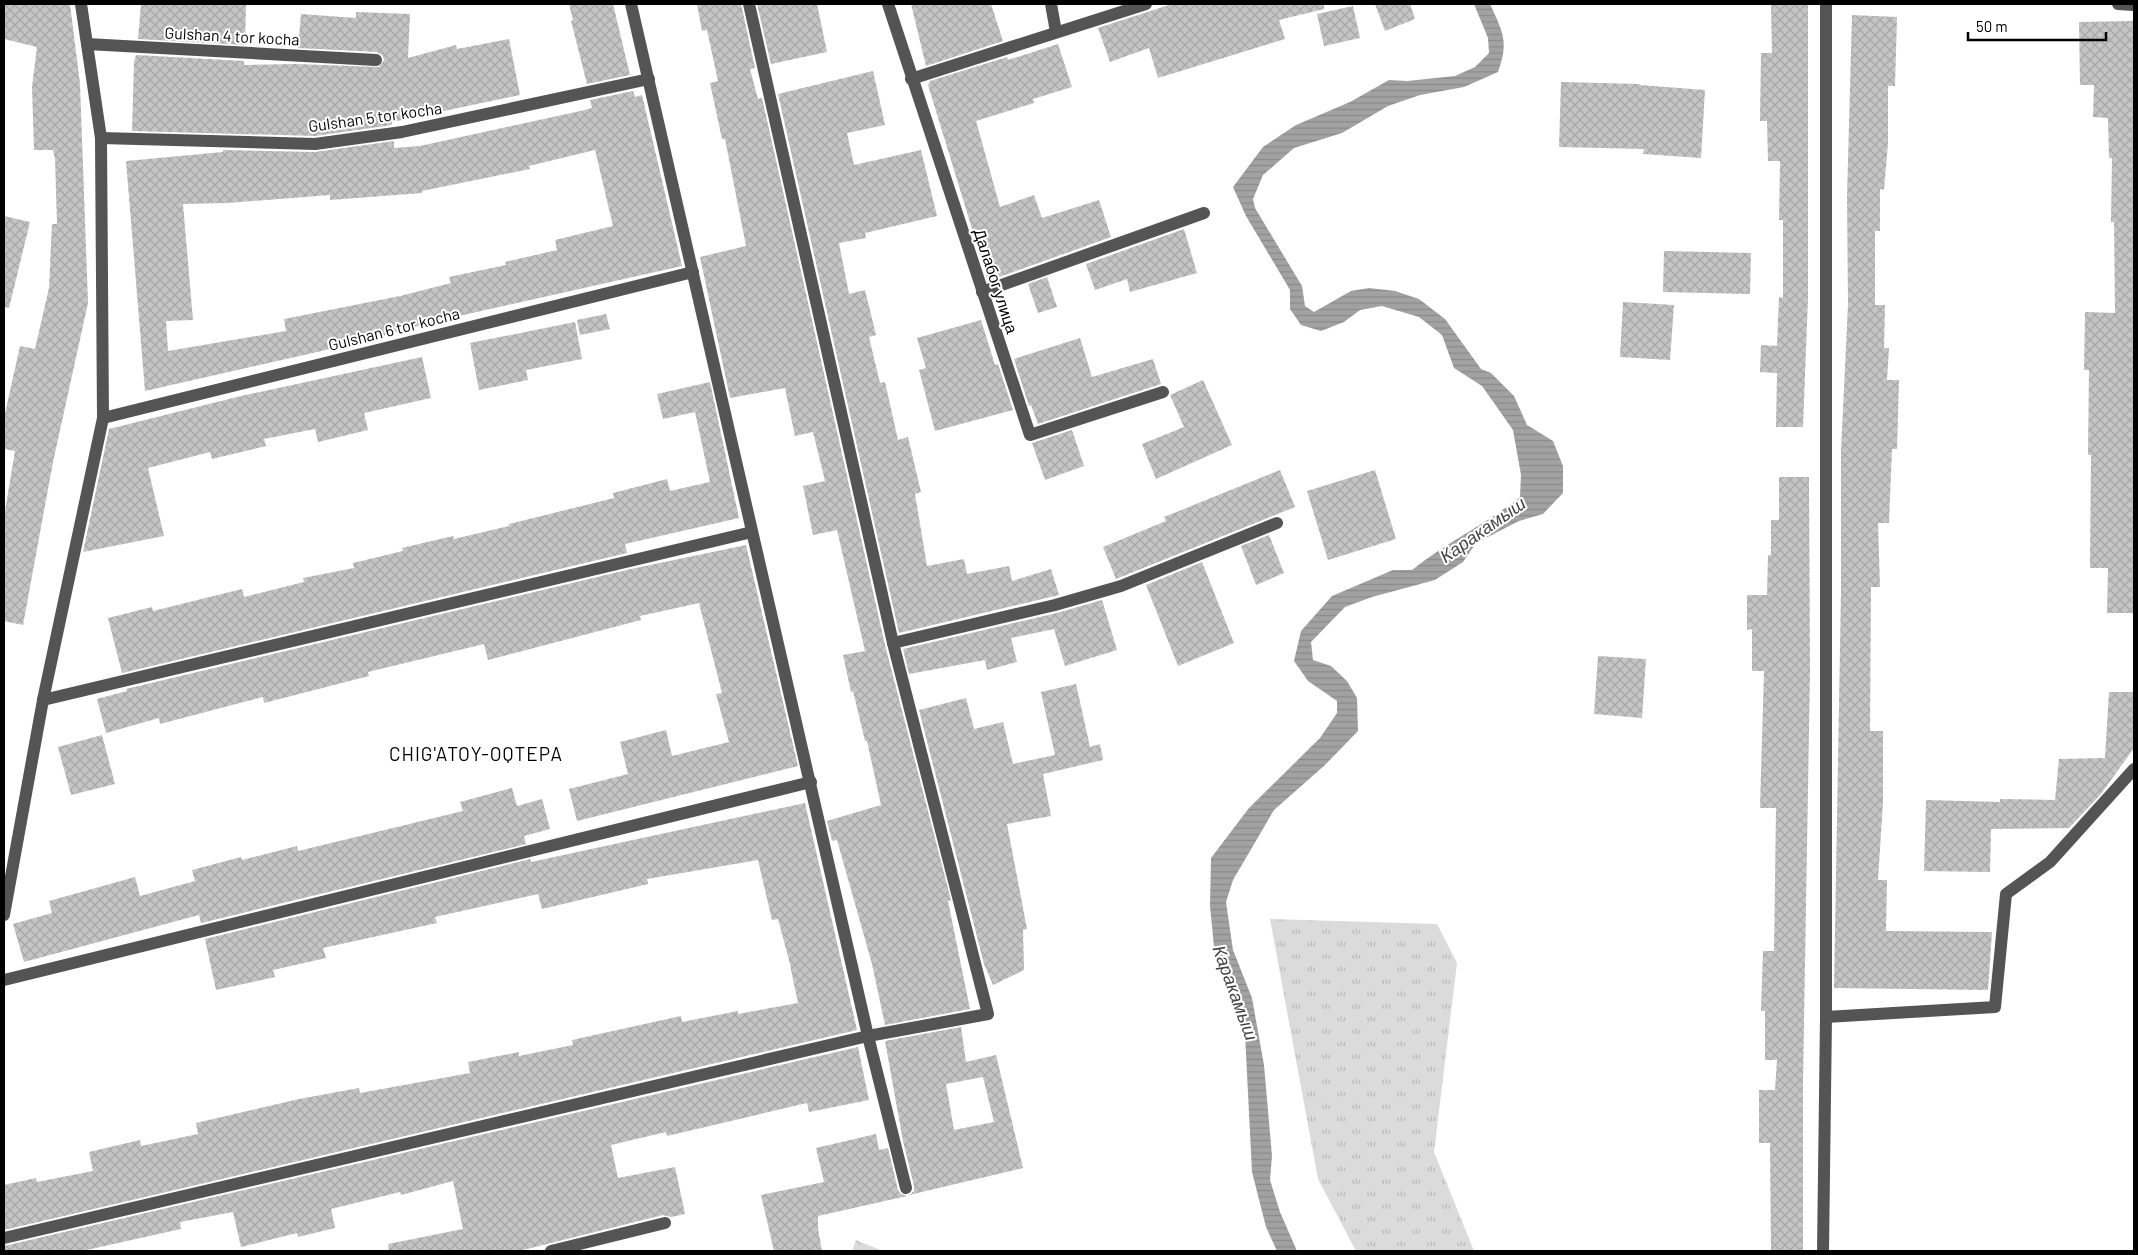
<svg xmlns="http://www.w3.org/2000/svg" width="2138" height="1255" viewBox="0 0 2138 1255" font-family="Barlow,sans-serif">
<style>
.grass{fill:url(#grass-tufts)}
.forest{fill:url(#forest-crowns)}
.water{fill:url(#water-rules)}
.building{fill:url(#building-cross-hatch);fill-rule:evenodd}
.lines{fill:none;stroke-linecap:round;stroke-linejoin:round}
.minor{stroke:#545454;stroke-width:12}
.labels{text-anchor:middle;stroke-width:4;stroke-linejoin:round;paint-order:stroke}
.street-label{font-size:16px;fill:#000;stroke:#fff}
.water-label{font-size:18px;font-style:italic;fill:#434343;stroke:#fff}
.quarter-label{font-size:19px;letter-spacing:1px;fill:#000;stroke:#fff}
</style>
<defs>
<pattern id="grass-tufts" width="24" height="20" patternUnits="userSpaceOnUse" patternTransform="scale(1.25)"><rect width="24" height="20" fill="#dbdbdb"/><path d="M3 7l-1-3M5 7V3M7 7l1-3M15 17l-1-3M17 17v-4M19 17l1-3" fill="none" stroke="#bababa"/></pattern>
<pattern id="forest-crowns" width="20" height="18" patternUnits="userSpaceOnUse" patternTransform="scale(1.25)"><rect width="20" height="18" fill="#dbdbdb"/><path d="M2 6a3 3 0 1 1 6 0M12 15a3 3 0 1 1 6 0" fill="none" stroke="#bababa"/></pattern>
<pattern id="water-rules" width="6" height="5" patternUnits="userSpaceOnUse" patternTransform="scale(1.25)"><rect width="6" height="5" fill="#a2a2a2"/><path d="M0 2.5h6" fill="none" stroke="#8a8a8a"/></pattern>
<pattern id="building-cross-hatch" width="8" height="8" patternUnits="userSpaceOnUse" patternTransform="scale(1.25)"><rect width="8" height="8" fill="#c4c4c4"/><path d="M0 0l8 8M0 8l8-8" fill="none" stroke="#a7a7a7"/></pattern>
</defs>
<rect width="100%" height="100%" fill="#fff"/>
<path class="grass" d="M 1270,919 L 1437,924 L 1457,963 L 1434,1152 L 1474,1251 L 1356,1251 L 1318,1179 Z"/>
<path class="forest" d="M 856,1240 L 883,1251 L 852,1251 Z"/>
<path class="water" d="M 1474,4 L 1490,4 C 1503,33 1509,41 1498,72 L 1464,87 L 1420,95 L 1388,106 L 1342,133 L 1294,148 L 1263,175 L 1253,199 L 1255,208 L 1302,286 L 1305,306 L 1314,312 L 1351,291 L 1369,288 L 1395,291 L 1419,299 L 1445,319 L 1481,369 L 1491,373 L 1514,396 L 1527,425 L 1553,441 L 1563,466 L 1563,493 L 1543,514 L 1519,521 L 1476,543 L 1463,562 L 1435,580 L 1372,597 L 1345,607 L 1311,642 L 1313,660 L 1331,666 L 1347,681 L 1357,698 L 1358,731 L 1325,765 L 1274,810 L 1233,880 L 1226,902 L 1233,950 L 1252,998 L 1264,1065 L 1272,1156 L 1270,1180 L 1280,1212 L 1297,1251 L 1277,1251 L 1266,1227 L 1252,1172 L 1245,1034 L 1215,957 L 1210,906 L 1211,858 L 1249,808 L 1320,738 L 1337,713 L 1337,701 L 1308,681 L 1294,661 L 1301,631 L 1332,596 L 1393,570 L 1412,570 C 1446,543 1486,524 1520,497 L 1521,475 L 1513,430 L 1482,386 L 1454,368 L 1442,335 L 1419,317 L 1382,306 L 1360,310 L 1344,322 L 1321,331 L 1301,325 L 1290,309 L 1290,290 L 1246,216 L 1233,187 L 1263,147 L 1296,125 L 1350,102 L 1389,80 L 1407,81 L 1455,76 L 1475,67 L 1489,53 L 1488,38 Z"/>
<g class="building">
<path d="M 4,4 L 70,4 L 80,84 L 88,303 L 53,462 L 23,625 L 4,621 L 4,517 L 15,451 L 4,449 L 4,418 L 20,346 L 35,349 L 49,288 L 52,224 L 57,224 L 55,159 L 53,150 L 34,150 L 32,87 L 37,47 L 4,39 Z"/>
<path d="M 141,4 L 246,4 L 245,45 L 138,39 Z"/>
<path d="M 569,4 L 613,4 L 630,75 L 587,84 L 571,21 L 573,20 Z"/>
<path d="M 697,4 L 741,4 L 755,68 L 750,69 L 758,99 L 762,98 L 885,645 L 951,900 L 948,901 L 970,1009 L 885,1025 L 872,964 L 837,840 L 832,841 L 827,821 L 881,805 L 867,741 L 865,741 L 853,691 L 851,692 L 843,655 L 865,651 L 837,530 L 813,535 L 803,486 L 825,481 L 813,432 L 795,436 L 785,388 L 730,398 L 700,257 L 746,246 L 725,139 L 722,139 L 710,83 L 718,81 L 707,30 L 702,31 Z"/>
<path d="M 757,4 L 817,4 L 827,52 L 771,64 Z"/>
<path d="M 911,4 L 991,4 L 1003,41 L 926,66 Z"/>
<path d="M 1172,4 L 1324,4 L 1324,9 L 1279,20 L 1285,39 L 1158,78 L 1149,48 L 1110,62 L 1098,28 Z"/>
<path d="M 1375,4 L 1410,4 L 1415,19 L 1385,31 Z"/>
<path d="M 1771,4 L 1808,4 L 1808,298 L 1803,427 L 1776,427 L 1777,373 L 1760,372 L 1761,345 L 1777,346 L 1779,297 L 1783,298 L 1783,220 L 1779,220 L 1780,161 L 1768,161 L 1767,121 L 1760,121 L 1761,53 L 1772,53 Z"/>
<path d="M 1353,6 L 1360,38 L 1324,46 L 1317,14 Z"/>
<path d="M 356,12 L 410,14 L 408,58 L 456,45 L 457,49 L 509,39 L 520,95 L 392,122 L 392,125 L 315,136 L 132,131 L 134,62 L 136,55 L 244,61 L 244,65 L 296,64 L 379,67 L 384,60 L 383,56 L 377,52 L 298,48 L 301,14 L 356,18 Z"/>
<path d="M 1852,15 L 1897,17 L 1895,86 L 1888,86 L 1888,143 L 1884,190 L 1880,189 L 1880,231 L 1875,231 L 1875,305 L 1885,305 L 1884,348 L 1889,348 L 1887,380 L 1899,380 L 1897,449 L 1892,449 L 1889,523 L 1878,523 L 1880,587 L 1871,587 L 1870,731 L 1883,731 L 1883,802 L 1878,880 L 1887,880 L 1886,931 L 1992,932 L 1988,990 L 1834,988 L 1841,591 L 1841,451 L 1848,304 L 1847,197 Z"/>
<path d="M 2134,21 L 2134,613 L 2107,613 L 2108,568 L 2090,568 L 2091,455 L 2088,455 L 2089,370 L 2084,370 L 2085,312 L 2115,313 L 2114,222 L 2111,222 L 2112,158 L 2109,158 L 2108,118 L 2093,117 L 2094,85 L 2080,85 L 2079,22 Z"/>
<path d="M 1058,44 L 1072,87 L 1033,99 L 1034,103 L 976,121 L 1000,207 L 1034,195 L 1042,218 L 1099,200 L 1111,237 L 988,281 L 928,85 L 930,81 L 1007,57 L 1008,60 Z"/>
<path d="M 873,71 L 885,125 L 847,133 L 854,165 L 921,150 L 937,216 L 865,233 L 866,238 L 839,243 L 849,294 L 865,290 L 876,335 L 869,337 L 880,383 L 885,382 L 898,440 L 908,437 L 921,492 L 915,494 L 927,566 L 964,559 L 967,574 L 1009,566 L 1012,581 L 1051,569 L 1059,595 L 899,633 L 778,94 Z"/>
<path d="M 1561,82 L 1640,84 L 1640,85 L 1705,90 L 1701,158 L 1643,154 L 1644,149 L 1559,147 Z"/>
<path d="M 633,91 L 635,97 L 642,95 L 682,266 L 432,322 L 357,343 L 145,391 L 126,161 L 223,152 L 223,150 L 315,152 L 394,141 L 394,148 L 420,146 L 585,110 L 592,108 L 590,100 ZM 595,150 L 613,226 L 555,240 L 557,250 L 505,262 L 506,265 L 449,277 L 451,283 L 400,296 L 284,319 L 286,331 L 168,351 L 166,321 L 193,320 L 183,204 L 227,203 L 330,195 L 330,200 L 422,193 L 422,191 L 530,169 L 529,166 Z"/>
<path d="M 4,216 L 30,222 L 9,308 L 4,307 Z"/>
<path d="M 1184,229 L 1197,273 L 1130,292 L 1127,279 L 1095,290 L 1086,264 Z"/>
<path d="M 1664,251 L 1751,253 L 1750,294 L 1663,292 Z"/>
<path d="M 1047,277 L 1057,307 L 1038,313 L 1028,284 Z"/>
<path d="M 1623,302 L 1674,305 L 1670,360 L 1620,357 Z"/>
<path d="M 606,314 L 610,329 L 580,335 L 577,320 Z"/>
<path d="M 981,320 L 995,365 L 998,364 L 1013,410 L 935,431 L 919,370 L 926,368 L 917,338 Z"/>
<path d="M 575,322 L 582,359 L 526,370 L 528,380 L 479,390 L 470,343 Z"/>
<path d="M 1080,338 L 1092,377 L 1153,359 L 1161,384 L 1038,424 L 1031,405 L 1029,406 L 1014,359 Z"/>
<path d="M 422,357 L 431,398 L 364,413 L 368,430 L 318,442 L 315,429 L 264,439 L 266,446 L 212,459 L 210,452 L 148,468 L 164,536 L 83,552 L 109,429 L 241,396 Z"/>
<path d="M 1203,380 L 1232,445 L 1156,479 L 1142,444 L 1184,427 L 1170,395 Z"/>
<path d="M 710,382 L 739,518 L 625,544 L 627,553 L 122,673 L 108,618 L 152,607 L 153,611 L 242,589 L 244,597 L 304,582 L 303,578 L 354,568 L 353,563 L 403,551 L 402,548 L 453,536 L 454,539 L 509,526 L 509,524 L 614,498 L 613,493 L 667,479 L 670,491 L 710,482 L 695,412 L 663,419 L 657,394 Z"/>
<path d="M 1072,430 L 1084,466 L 1045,480 L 1032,443 Z"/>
<path d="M 1280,470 L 1295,507 L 1116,579 L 1103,547 L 1166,521 L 1164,517 Z"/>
<path d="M 1375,470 L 1396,539 L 1328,560 L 1307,491 Z"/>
<path d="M 1779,477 L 1809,477 L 1810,672 L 1803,1082 L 1803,1251 L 1771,1251 L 1770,1143 L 1759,1143 L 1759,1090 L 1775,1090 L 1777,1060 L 1765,1060 L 1765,1011 L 1761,1011 L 1763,951 L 1774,951 L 1776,808 L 1760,808 L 1764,671 L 1752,671 L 1752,629 L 1747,630 L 1747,595 L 1767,595 L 1768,555 L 1771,555 L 1771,520 L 1779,520 Z"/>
<path d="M 1269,535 L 1284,573 L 1256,585 L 1241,546 Z"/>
<path d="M 746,545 L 798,766 L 577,821 L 569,789 L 628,774 L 620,742 L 666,730 L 672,756 L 729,742 L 716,694 L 722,693 L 699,603 L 640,616 L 641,620 L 488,660 L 484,644 L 368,672 L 369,676 L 264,703 L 263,697 L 160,724 L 159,718 L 106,733 L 97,699 L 127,691 L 126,689 L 631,569 Z"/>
<path d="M 1202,562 L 1234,643 L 1178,666 L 1146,585 Z"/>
<path d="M 1102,600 L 1117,650 L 1065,666 L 1054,629 L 1011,638 L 1017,662 L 987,670 L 985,660 L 909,674 L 903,649 L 1057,613 Z"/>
<path d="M 1598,656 L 1646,659 L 1642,718 L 1594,714 Z"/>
<path d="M 1076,684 L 1090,747 L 1100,744 L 1103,760 L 1043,774 L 1051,816 L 1007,824 L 1027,929 L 1023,930 L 1024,970 L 993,985 L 984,964 L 919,710 L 966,698 L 974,729 L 1003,722 L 1013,764 L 1055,755 L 1041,692 Z"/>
<path d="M 2109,692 L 2134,692 L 2134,748 L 2101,794 L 2069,828 L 1991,829 L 1990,872 L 1924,871 L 1926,800 L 2000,802 L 2000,799 L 2055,800 L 2059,759 L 2105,758 Z"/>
<path d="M 102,735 L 115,784 L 71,795 L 58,747 Z"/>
<path d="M 512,788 L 517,806 L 542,799 L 550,829 L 524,836 L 526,844 L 201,923 L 199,915 L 24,962 L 13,924 L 52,913 L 49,901 L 135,877 L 140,896 L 195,881 L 192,870 L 241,857 L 242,860 L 297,846 L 298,851 L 463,811 L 460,802 Z"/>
<path d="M 805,803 L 857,1030 L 4,1230 L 4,1185 L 36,1178 L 37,1182 L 93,1171 L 89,1152 L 140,1140 L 141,1146 L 198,1134 L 196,1123 L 299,1099 L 359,1088 L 360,1093 L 470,1073 L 468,1062 L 519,1052 L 519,1056 L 573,1045 L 572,1040 L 681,1016 L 682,1022 L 738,1011 L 738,1014 L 798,1003 L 789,960 L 778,919 L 772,920 L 758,860 L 647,879 L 648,884 L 542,909 L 538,894 L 435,917 L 437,923 L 323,948 L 326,958 L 273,970 L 275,977 L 216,990 L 205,939 L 530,859 L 531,862 Z"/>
<path d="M 961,1027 L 966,1062 L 996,1055 L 1023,1168 L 909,1195 L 914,1191 L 914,1186 L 903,1141 L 885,1041 ZM 983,1077 L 994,1122 L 954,1130 L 946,1084 Z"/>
<path d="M 858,1047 L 869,1100 L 809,1112 L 807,1103 L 667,1136 L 666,1132 L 611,1145 L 618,1178 L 675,1167 L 685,1214 L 671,1217 L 663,1215 L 519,1251 L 389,1251 L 388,1244 L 463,1229 L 453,1181 L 401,1195 L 400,1192 L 331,1209 L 335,1228 L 298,1237 L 297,1233 L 241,1247 L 233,1212 L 180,1222 L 181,1229 L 82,1251 L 4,1251 L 4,1246 Z"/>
<path d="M 876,1134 L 879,1150 L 888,1148 L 898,1190 L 901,1194 L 907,1196 L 818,1216 L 818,1228 L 822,1251 L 774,1251 L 761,1195 L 824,1182 L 816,1148 Z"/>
</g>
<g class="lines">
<g class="minor">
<path d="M 631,4 L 868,1036 L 906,1188"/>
<path d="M 888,4 L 1030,435 L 1163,392"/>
<path d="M 1051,4 L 1056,32"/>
<path d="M 2118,4 L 2134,5"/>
<path d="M 87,44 L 376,60"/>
<path d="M 911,79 L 1146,4"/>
<path d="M 101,138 L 315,144 L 402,132 L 649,79"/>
<path d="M 982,292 L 1204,213"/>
<path d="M 103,418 L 693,272"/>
<path d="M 893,643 L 1055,605 L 1121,586 L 1277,523"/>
<path d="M 43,700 L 752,532"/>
<path d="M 4,915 L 43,700 L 103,418 L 101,138 L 81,4"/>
<path d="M 4,980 L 811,782"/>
<path d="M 1826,1017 L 1995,1007 L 2006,894 L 2050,862 L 2134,769"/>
<path d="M 4,1238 L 868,1036 L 988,1014 L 893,643 L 749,4"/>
<path d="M 551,1251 L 665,1223"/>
<path d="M 1823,1251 L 1826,1017 L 1826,4"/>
</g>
</g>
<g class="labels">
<g class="street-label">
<text transform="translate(232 36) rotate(3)" y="6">Gulshan 4 tor kocha</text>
<text transform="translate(375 117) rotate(-8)" y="6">Gulshan 5 tor kocha</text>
<text transform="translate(996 281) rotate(72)" y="6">Далабог улица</text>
<text transform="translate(394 329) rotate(-14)" y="6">Gulshan 6 tor kocha</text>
</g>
<g class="water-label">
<text transform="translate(1483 530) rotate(-35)" y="6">Каракамыш</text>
<text transform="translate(1235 993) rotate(70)" y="6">Каракамыш</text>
</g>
<g class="quarter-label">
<text x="476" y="761">CHIG'ATOY-OQTEPA</text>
</g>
</g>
<rect width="2138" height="1255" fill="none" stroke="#000000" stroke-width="10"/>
<path d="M1968 32v8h138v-8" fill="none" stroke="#000000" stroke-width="2.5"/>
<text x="1976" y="32" font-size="15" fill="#000000" stroke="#ffffff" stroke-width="4" paint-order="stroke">50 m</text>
</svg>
